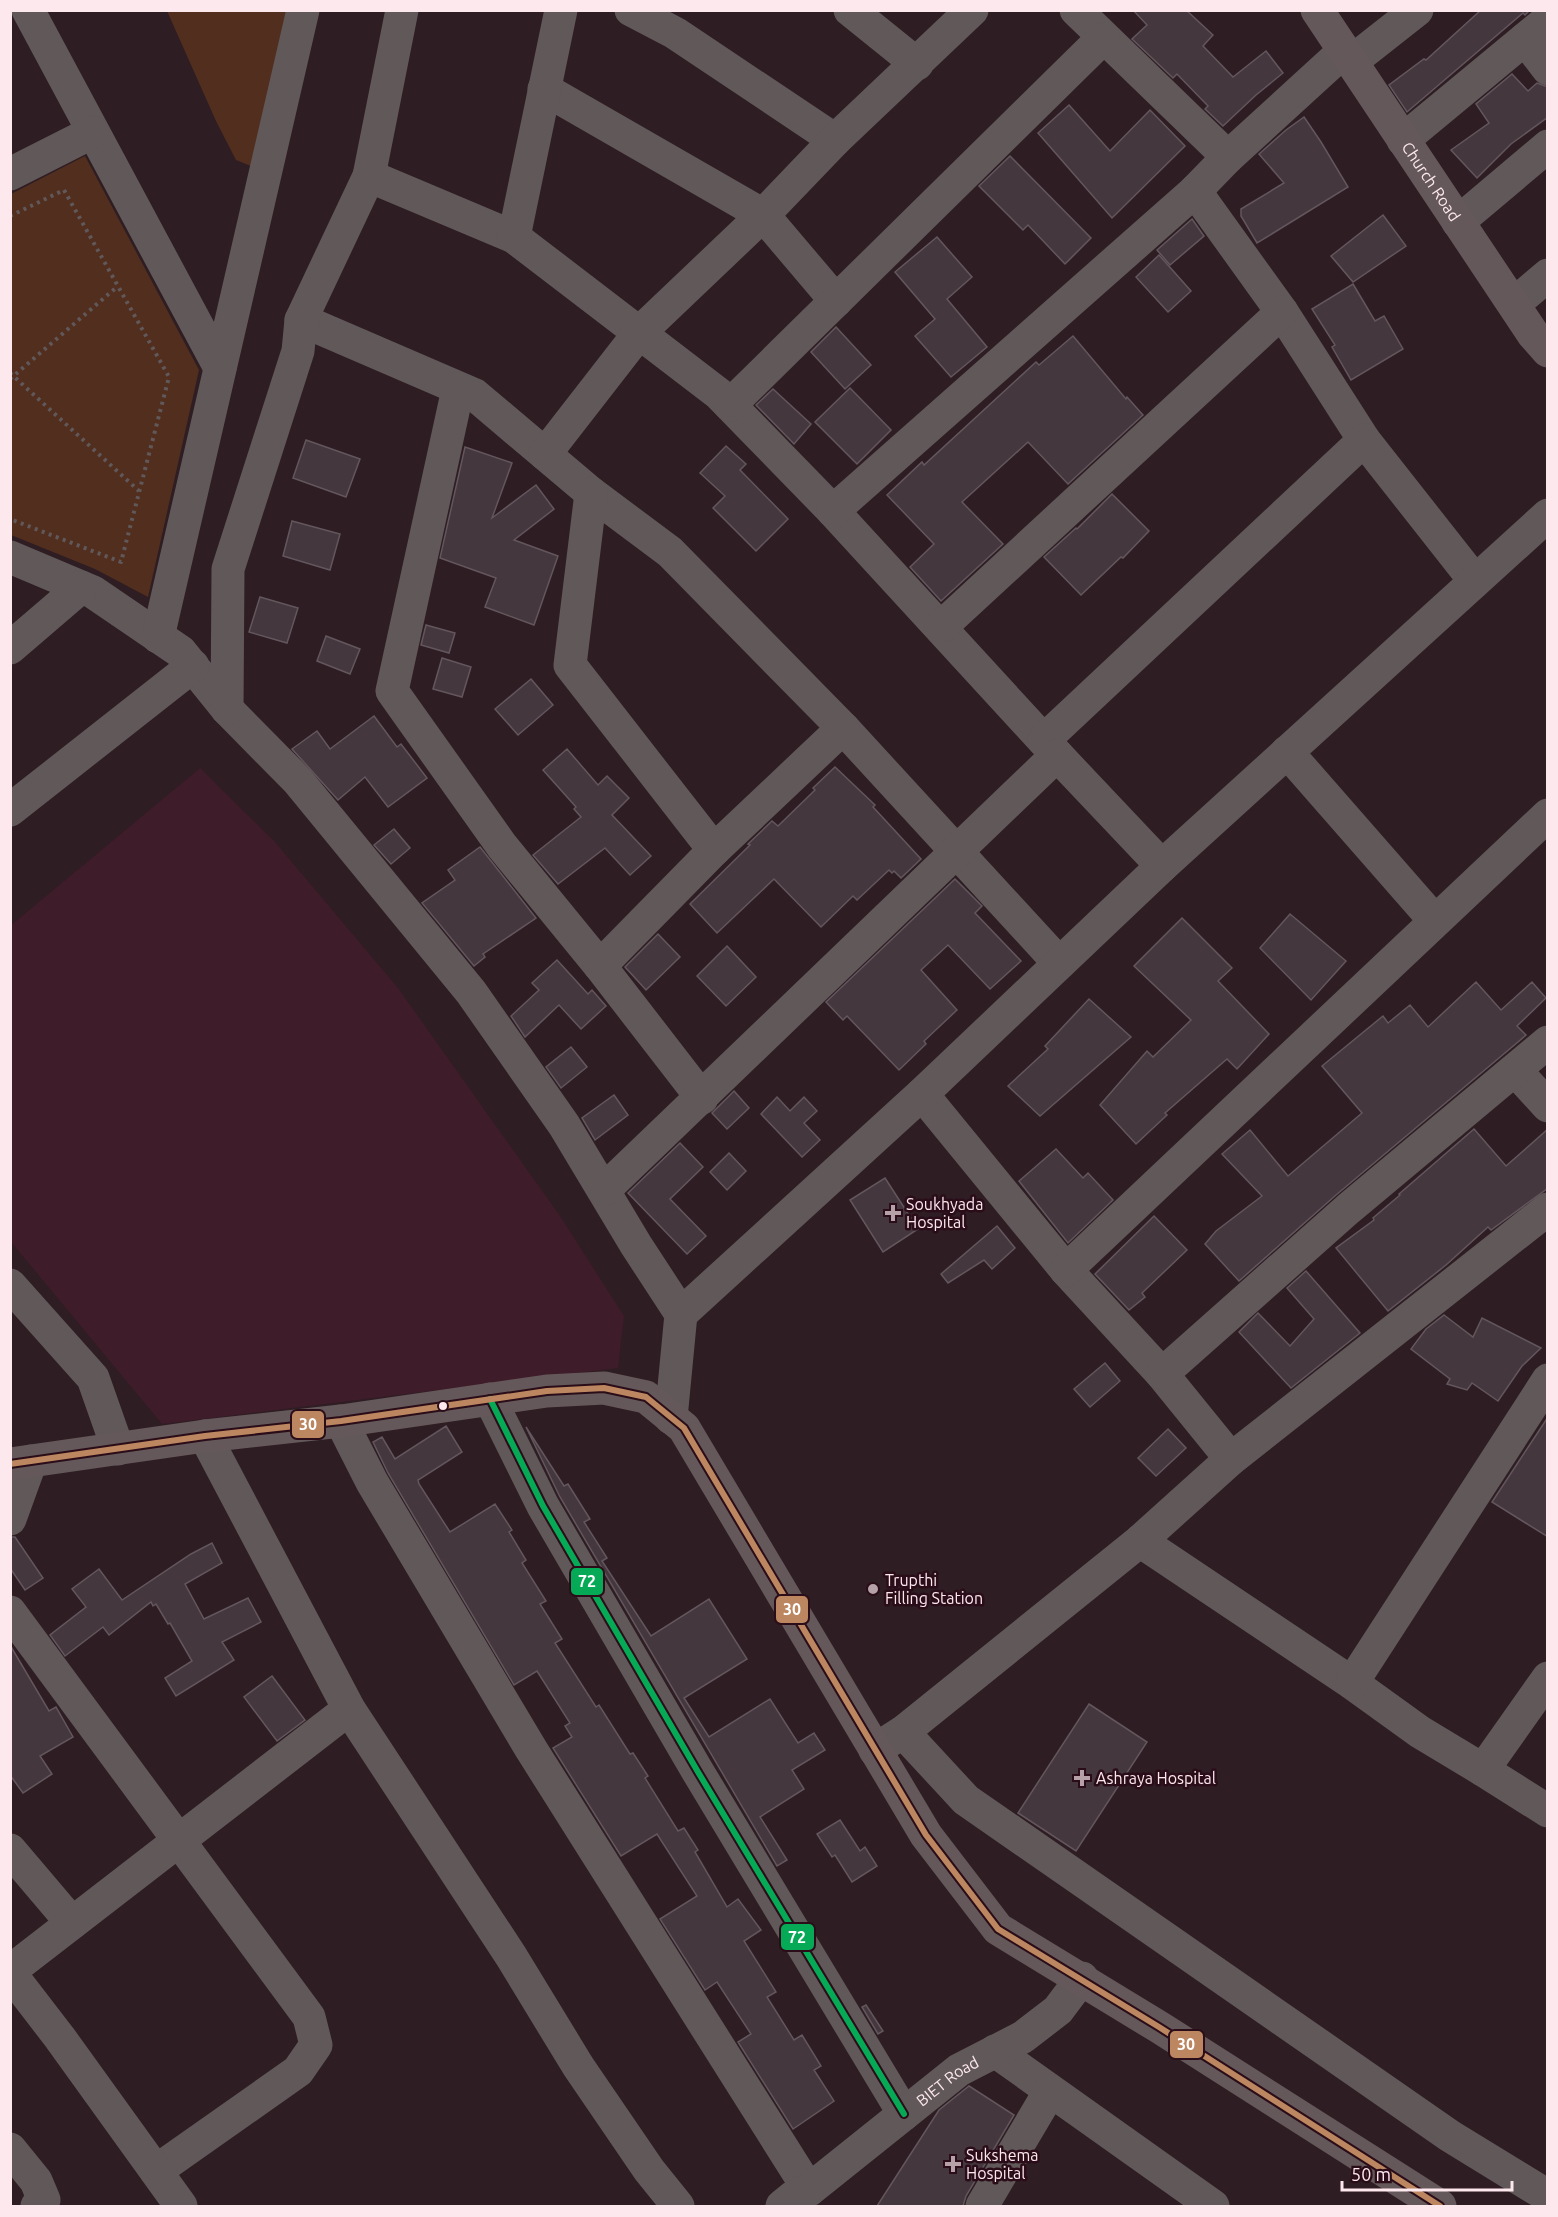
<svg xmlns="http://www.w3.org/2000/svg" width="1558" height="2217" viewBox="0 0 1558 2217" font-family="Ubuntu,sans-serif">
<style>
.built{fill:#3e1c29}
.green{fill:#522e1e}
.building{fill:#44373e;stroke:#63565d;stroke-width:1.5}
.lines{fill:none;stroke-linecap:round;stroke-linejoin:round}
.path{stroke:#61585a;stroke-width:4;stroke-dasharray:3 4.5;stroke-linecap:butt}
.minor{stroke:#615859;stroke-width:33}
.major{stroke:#64585a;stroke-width:33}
.bus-1-casing{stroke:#2a0d18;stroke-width:10}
.bus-2-casing{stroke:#2a0d18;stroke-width:10}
.bus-1{stroke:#06aa56;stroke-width:6}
.bus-2{stroke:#bb8660;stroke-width:6}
.poi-dot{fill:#b5a1a7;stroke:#2a0d18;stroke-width:2}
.bus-dot{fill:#fde8ee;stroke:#2a0d18;stroke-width:2}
.labels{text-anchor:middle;stroke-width:5;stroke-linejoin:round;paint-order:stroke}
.street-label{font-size:16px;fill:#fde8ee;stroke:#2a0d18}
.poi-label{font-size:16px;fill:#fde8ee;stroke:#2a0d18;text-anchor:start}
.line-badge{stroke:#2a0d18;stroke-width:2}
.badge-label{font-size:16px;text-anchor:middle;font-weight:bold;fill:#fff}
</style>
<rect width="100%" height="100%" fill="#2e1d23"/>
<path class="built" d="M 200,768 L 275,842 L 398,988 L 560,1216 L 624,1316 L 618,1368 L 162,1424 L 11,1242 L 10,926 Z"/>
<g class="green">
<path d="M 167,11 L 288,11 L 251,166 L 236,160 L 216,121 Z"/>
<path d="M 85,156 L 199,370 L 148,597 L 95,569 L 11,535 L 11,194 Z"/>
</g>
<g class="building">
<path d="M 1133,10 L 1186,10 L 1213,35 L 1203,46 L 1233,77 L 1266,51 L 1283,73 L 1256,95 L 1223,126 L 1205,109 L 1208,106 L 1177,74 L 1173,78 L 1132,39 L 1147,25 Z"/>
<path d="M 1481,10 L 1530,10 L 1525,15 L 1523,13 L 1407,112 L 1389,85 L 1424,59 L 1426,60 Z"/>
<path d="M 1512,74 L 1528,91 L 1537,83 L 1548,87 L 1548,117 L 1511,144 L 1477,178 L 1451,150 L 1489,123 L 1476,104 Z"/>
<path d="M 1069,105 L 1110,151 L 1150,110 L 1185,146 L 1112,218 L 1038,133 Z"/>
<path d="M 1304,117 L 1321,142 L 1348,187 L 1257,243 L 1241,216 L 1241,209 L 1284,183 L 1259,154 L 1286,130 Z"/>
<path d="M 1010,156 L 1091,238 L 1065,264 L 1028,225 L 1023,230 L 979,186 Z"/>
<path d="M 1383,215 L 1406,246 L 1353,282 L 1331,256 Z"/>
<path d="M 1192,219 L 1204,236 L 1170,265 L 1157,250 Z"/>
<path d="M 937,237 L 972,277 L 947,299 L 987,347 L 951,377 L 915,336 L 935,319 L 895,272 Z"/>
<path d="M 1159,255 L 1191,291 L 1168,312 L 1136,277 Z"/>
<path d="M 1353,284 L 1375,321 L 1384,316 L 1403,349 L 1351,380 L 1332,347 L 1335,345 L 1312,309 Z"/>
<path d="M 836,327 L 871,365 L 845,389 L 811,352 Z"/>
<path d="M 1073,336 L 1126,399 L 1127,397 L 1143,415 L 1068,484 L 1028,442 L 962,502 L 1003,544 L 941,601 L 910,567 L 934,544 L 887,495 L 922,462 L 924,465 L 1036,362 L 1039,365 Z"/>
<path d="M 850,388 L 891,430 L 857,464 L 815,422 Z"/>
<path d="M 773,389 L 811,424 L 794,444 L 756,405 Z"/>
<path d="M 306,440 L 360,459 L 346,497 L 293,478 Z"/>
<path d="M 726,446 L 746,464 L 740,470 L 788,519 L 756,551 L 713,508 L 725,496 L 700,473 Z"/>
<path d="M 465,447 L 512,463 L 492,518 L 536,485 L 554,509 L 514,540 L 558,556 L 534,625 L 485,607 L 496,578 L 440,558 Z"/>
<path d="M 1112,494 L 1149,531 L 1123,558 L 1121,557 L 1081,595 L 1044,557 L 1076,528 L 1077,529 Z"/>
<path d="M 292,521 L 340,534 L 330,570 L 283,556 Z"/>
<path d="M 260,597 L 298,608 L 287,643 L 249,632 Z"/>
<path d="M 426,625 L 455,633 L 449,653 L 421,645 Z"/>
<path d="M 326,636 L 360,649 L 350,674 L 317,661 Z"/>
<path d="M 442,658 L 471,667 L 462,697 L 433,689 Z"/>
<path d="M 531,679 L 553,705 L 518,735 L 495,709 Z"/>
<path d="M 374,716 L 397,747 L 401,744 L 427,778 L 388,807 L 365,777 L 338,800 L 292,749 L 317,731 L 330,749 Z"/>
<path d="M 567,749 L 598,785 L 607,776 L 629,798 L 612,815 L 651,856 L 630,875 L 605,848 L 558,884 L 533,855 L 581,817 L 574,809 L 576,807 L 543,770 Z"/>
<path d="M 835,767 L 875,805 L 873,807 L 921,859 L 901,878 L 894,871 L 892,873 L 889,870 L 857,900 L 853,896 L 821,927 L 774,879 L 717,933 L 690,904 L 750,845 L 748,844 L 772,821 L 778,826 L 815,790 L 813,788 Z"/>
<path d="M 394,829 L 410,848 L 391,864 L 374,845 Z"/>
<path d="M 480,847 L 536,918 L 483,954 L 485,957 L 474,966 L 422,903 L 455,880 L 448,870 Z"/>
<path d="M 955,879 L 982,906 L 975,913 L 1021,961 L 990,989 L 948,945 L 921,970 L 957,1010 L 924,1041 L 926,1044 L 899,1070 L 847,1016 L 843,1020 L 826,1002 Z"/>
<path d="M 1290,914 L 1346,961 L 1311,1000 L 1260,948 Z"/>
<path d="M 1182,918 L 1232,968 L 1218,981 L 1269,1034 L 1237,1069 L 1227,1059 L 1165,1113 L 1167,1115 L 1136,1144 L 1100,1105 L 1147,1051 L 1153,1057 L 1191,1020 L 1134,966 Z"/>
<path d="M 658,934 L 680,957 L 646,990 L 625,967 Z"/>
<path d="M 727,946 L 756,977 L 726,1006 L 697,976 Z"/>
<path d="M 557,960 L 588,994 L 592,990 L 606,1006 L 581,1029 L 559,1005 L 525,1037 L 511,1016 L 539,990 L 532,983 Z"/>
<path d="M 1476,982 L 1501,1010 L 1532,982 L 1546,998 L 1517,1026 L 1526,1035 L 1518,1042 L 1336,1195 L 1239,1281 L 1205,1244 L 1216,1231 L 1262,1196 L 1222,1154 L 1250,1130 L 1288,1176 L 1362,1113 L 1322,1066 L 1383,1016 L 1388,1023 L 1410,1005 L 1428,1027 Z"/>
<path d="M 1089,999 L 1131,1037 L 1040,1116 L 1008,1086 L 1048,1049 L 1045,1046 Z"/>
<path d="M 571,1047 L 587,1067 L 561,1088 L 546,1067 Z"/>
<path d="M 734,1091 L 749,1108 L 727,1129 L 712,1113 Z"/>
<path d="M 614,1095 L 628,1115 L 595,1140 L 582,1118 Z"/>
<path d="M 777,1097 L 790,1111 L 804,1097 L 817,1111 L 804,1123 L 820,1140 L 802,1157 L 761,1114 Z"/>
<path d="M 1474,1129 L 1506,1166 L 1548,1129 L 1548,1188 L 1491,1230 L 1488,1227 L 1446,1265 L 1388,1311 L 1336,1248 L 1374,1220 L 1373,1218 L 1400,1195 L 1399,1194 Z"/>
<path d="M 680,1143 L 703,1167 L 670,1199 L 706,1236 L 687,1254 L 628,1193 Z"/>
<path d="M 1056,1149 L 1083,1178 L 1088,1173 L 1113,1200 L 1068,1243 L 1019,1181 Z"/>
<path d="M 729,1153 L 746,1171 L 727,1190 L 710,1172 Z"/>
<path d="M 885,1178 L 918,1229 L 883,1252 L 850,1200 Z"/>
<path d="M 1154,1216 L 1187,1250 L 1142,1293 L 1145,1297 L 1129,1310 L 1095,1274 Z"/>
<path d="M 997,1226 L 1015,1248 L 992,1269 L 984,1260 L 948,1283 L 941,1274 Z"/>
<path d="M 1306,1271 L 1360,1333 L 1291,1388 L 1239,1332 L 1258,1313 L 1290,1346 L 1314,1319 L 1287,1288 Z"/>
<path d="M 1444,1315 L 1473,1337 L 1482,1318 L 1541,1348 L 1522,1366 L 1498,1401 L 1472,1383 L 1467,1390 L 1447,1384 L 1450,1379 L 1411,1349 L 1426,1329 Z"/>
<path d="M 1105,1363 L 1120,1381 L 1090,1407 L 1074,1389 Z"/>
<path d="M 1548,1417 L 1548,1537 L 1492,1502 Z"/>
<path d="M 446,1426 L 462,1452 L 418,1480 L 419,1484 L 450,1532 L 495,1504 L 512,1530 L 509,1532 L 526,1560 L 522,1563 L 546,1601 L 540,1604 L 562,1639 L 555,1643 L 596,1707 L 599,1705 L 630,1754 L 633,1753 L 648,1776 L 645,1778 L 678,1831 L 684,1828 L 698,1850 L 695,1852 L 727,1907 L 738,1899 L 761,1930 L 744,1941 L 776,1992 L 767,1997 L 794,2040 L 802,2035 L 821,2066 L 814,2070 L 834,2101 L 793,2129 L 738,2042 L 751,2034 L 717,1982 L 705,1990 L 660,1919 L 697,1896 L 657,1834 L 621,1856 L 553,1748 L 572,1737 L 565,1726 L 570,1723 L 537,1671 L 514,1685 L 388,1473 L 373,1442 L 382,1437 L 395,1459 Z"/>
<path d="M 526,1427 L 564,1486 L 568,1484 L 590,1519 L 584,1522 L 607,1558 L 602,1561 L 651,1636 L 709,1599 L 747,1659 L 684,1698 L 709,1737 L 770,1699 L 798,1743 L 814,1733 L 825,1750 L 792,1770 L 804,1789 L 760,1817 L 787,1860 L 777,1866 L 560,1497 Z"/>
<path d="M 1168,1429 L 1186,1448 L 1156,1476 L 1138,1458 Z"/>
<path d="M 10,1537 L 15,1537 L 43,1578 L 25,1590 L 10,1568 Z"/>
<path d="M 212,1543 L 222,1563 L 185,1584 L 204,1619 L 248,1598 L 261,1622 L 222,1642 L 234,1660 L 176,1696 L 165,1678 L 192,1661 L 170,1623 L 168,1624 L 156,1604 L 153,1606 L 151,1602 L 109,1635 L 103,1627 L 65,1656 L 50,1635 L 86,1607 L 72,1589 L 99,1569 L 122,1600 L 191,1554 Z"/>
<path d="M 10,1645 L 49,1711 L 56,1707 L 73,1737 L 40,1756 L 52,1774 L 23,1793 L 10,1775 Z"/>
<path d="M 272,1676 L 305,1720 L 277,1741 L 244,1697 Z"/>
<path d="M 1089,1704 L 1147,1742 L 1076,1851 L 1018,1813 Z"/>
<path d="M 840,1820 L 860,1851 L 865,1847 L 877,1866 L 852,1882 L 835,1855 L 832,1857 L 817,1834 Z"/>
<path d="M 866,2005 L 883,2031 L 878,2034 L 862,2007 Z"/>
<path d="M 969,2086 L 1014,2115 L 966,2196 L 963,2206 L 877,2206 L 939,2110 Z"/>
</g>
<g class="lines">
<g class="path">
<path d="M 10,216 L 64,190 L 169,377 L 121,562 L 10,519"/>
<path d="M 10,373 L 139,491"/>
<path d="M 10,379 L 118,286"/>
</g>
<g class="minor">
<path d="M 28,10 L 220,368"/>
<path d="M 631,10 L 675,33 L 835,140"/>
<path d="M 850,10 L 917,64"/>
<path d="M 1076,10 L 1228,157"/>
<path d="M 1525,39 L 1548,69"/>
<path d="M 1351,62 L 1417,10"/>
<path d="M 544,89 L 763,215 L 836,301"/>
<path d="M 1403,140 L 1548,20"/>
<path d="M 10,174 L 93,132"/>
<path d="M 369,176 L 514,237 L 719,394 L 833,511 L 1057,755 L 1162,866"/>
<path d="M 1195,191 L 1282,312 L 1364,440 L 1475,581"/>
<path d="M 1458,222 L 1548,146"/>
<path d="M 514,237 L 561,10"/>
<path d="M 1514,304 L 1548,275"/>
<path d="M 301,320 L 475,395 L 591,493 L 670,552 L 843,728 L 1059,963"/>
<path d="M 458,389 L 392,691 L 502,846 L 600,966 L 702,1098"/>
<path d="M 730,405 L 1103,38"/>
<path d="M 545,454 L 639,333 L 763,215 L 835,140 L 972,10"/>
<path d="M 591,493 L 570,665 L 714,850"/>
<path d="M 833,511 L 1195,191 L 1228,157 L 1344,51"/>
<path d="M 10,557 L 93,592 L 181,652 L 227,709 L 298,781 L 471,992 L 564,1125 L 636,1245 L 681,1314 L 671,1418"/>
<path d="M 941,627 L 1282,312"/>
<path d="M 158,637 L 303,10"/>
<path d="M 10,648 L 81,587"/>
<path d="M 227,709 L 228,569 L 298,351 L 301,320 L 369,176 L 402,10"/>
<path d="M 1044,740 L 1364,440"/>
<path d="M 1287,752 L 1435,921"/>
<path d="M 10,810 L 193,666"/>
<path d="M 600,966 L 714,850 L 843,728"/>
<path d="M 1515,1070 L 1548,1106"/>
<path d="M 922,1094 L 1066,1270 L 1162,1374 L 1231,1459"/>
<path d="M 604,1190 L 1057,755"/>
<path d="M 1066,1270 L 1548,815"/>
<path d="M 10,1285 L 93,1378 L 118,1449"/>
<path d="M 681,1314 L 922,1094 L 1162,866 L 1548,515"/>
<path d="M 1162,1374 L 1348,1209 L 1548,1042"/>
<path d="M 490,1399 L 543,1506 L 698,1772 L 904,2114"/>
<path d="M 341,1421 L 372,1482 L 531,1749 L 809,2190"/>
<path d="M 205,1436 L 349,1709 L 511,1956 L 578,2066 L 649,2170 L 678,2206"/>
<path d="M 10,1519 L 31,1461"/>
<path d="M 1140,1541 L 1352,1683 L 1420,1732 L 1483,1770 L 1548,1678"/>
<path d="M 10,1612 L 309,2017 L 316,2045 L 298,2071 L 156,2171"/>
<path d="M 1352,1683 L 1548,1380"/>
<path d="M 903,1732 L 966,1800 L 1450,2136 L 1548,2196"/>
<path d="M 875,1750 L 903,1732 L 1140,1541 L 1231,1459 L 1548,1209"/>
<path d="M 1483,1770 L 1548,1811"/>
<path d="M 10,1850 L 72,1923"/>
<path d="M 10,1971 L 349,1709"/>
<path d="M 10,1973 L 60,2038 L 181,2206"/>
<path d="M 995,2051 L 1213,2206"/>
<path d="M 10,2149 L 36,2181 L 44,2200 L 37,2206"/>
<path id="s1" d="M 782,2206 L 793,2197 L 809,2190 L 959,2070 L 1023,2037 L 1058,2010 L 1082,1978"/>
<path d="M 982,2206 L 1050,2091"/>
</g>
<g class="major">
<path id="s2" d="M 1317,10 L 1533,334 L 1548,351"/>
<path d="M 10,1464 L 205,1436 L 341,1421 L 547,1391 L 604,1388 L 646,1397 L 684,1428 L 926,1835 L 998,1929 L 1159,2027 L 1440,2206"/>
</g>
<g class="bus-1-casing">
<path id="bus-1" d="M 490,1399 L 543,1506 L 698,1772 L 904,2114"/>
</g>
<g class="bus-2-casing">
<path id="bus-2" d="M 10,1464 L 205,1436 L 341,1421 L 547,1391 L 604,1388 L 646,1397 L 684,1428 L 926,1835 L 998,1929 L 1159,2027 L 1440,2206"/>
</g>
<use href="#bus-1" class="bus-1"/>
<use href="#bus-2" class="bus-2"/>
</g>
<g class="poi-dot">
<path d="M890 1204h6v6h6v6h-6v6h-6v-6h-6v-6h6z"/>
<circle cx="873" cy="1589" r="6"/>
<path d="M1079 1769h6v6h6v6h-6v6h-6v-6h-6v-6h6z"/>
<path d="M950 2155h6v6h6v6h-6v6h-6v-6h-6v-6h6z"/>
</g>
<circle class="bus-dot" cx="443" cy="1406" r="5"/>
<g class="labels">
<g class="street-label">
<text dy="6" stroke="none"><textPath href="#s2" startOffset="206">Church Road</textPath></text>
<text dy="6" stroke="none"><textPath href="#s1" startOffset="208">BIET Road</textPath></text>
</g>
<g class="poi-label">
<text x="906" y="1210">Soukhyada<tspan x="906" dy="18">Hospital</tspan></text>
<text x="885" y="1586">Trupthi<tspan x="885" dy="18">Filling Station</tspan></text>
<text x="1096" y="1784">Ashraya Hospital</text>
<text x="966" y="2161">Sukshema<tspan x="966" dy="18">Hospital</tspan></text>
</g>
</g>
<g class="line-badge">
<rect x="291" y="1410" width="34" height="29" rx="6" fill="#bb8660"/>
<rect x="570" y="1567" width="34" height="29" rx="6" fill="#06aa56"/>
<rect x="775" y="1595" width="34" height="29" rx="6" fill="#bb8660"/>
<rect x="780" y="1923" width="35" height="28" rx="6" fill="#06aa56"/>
<rect x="1169" y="2030" width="35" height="29" rx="6" fill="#bb8660"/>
</g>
<g class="badge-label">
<text x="308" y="1430">30</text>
<text x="587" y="1587">72</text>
<text x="792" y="1615">30</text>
<text x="797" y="1943">72</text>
<text x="1186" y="2050">30</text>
</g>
<rect width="1558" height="2217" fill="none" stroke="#fde8ee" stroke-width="24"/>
<path d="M1342 2181v9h170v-9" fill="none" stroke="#fde8ee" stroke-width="3"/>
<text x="1351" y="2181" font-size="18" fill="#fde8ee" stroke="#2a0d18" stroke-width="4.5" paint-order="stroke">50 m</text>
</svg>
